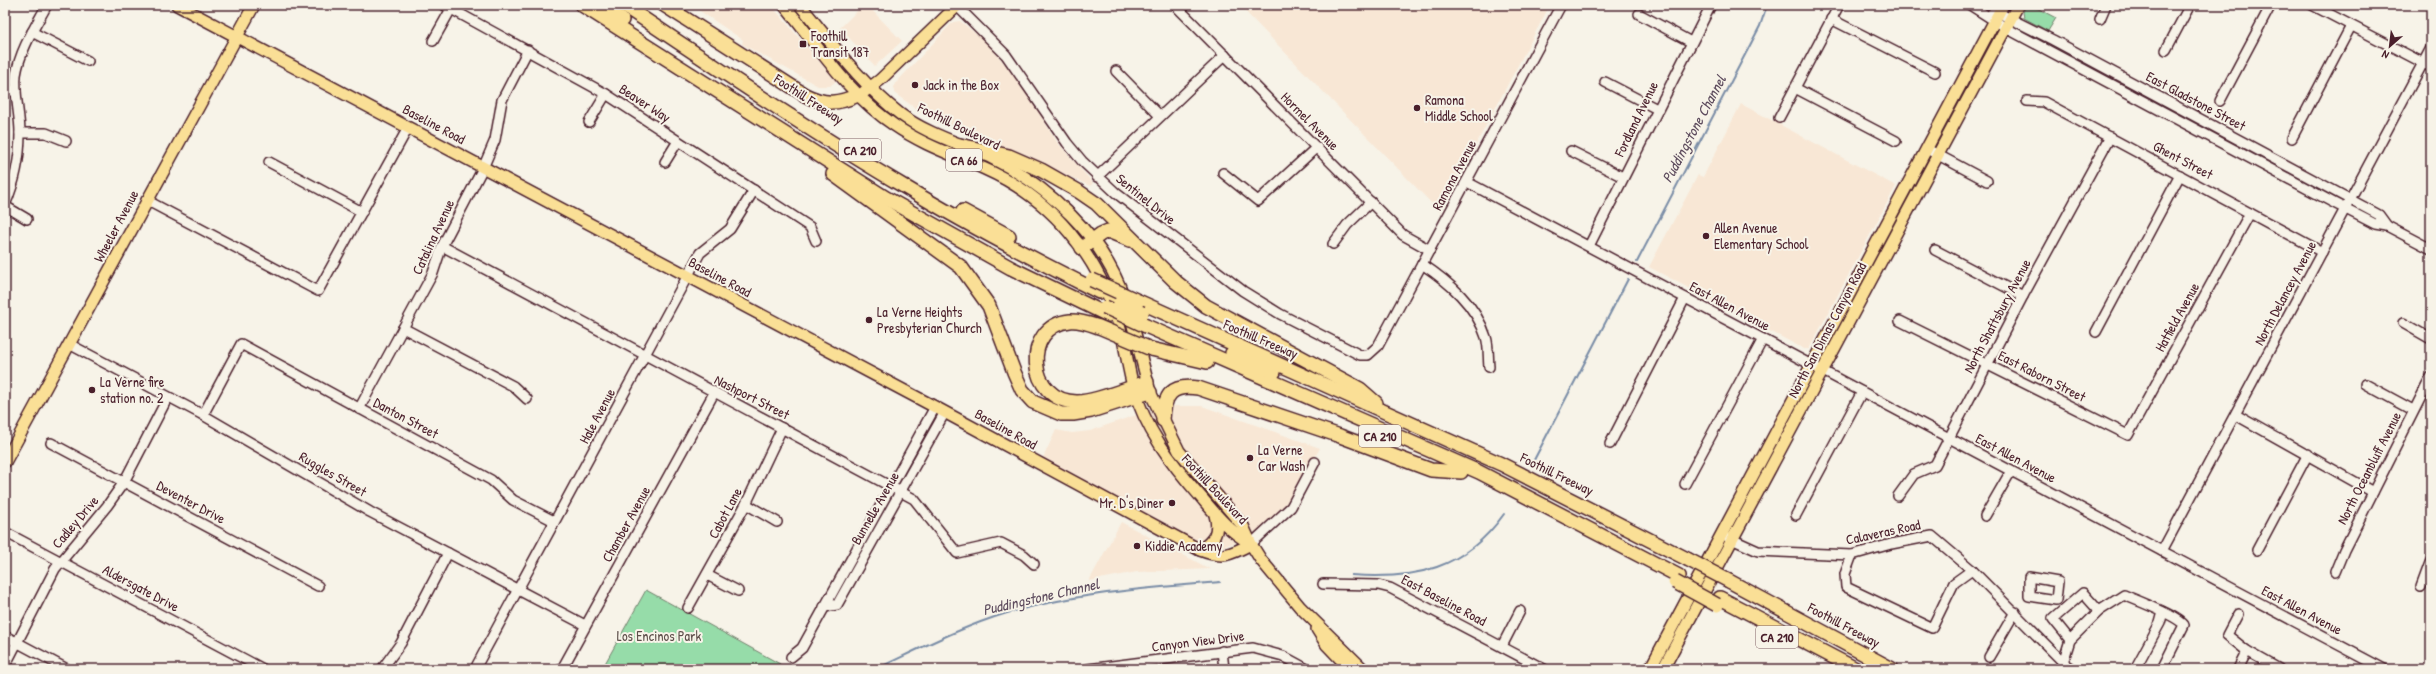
<svg xmlns="http://www.w3.org/2000/svg" width="2436" height="674" viewBox="0 0 2436 674" font-family="'Patrick Hand',sans-serif">
<style>
.built{fill:#f8e7d5}
.green{fill:#96dca9;stroke:#707e6a}
.lines{fill:none;stroke-linecap:round;stroke-linejoin:round}
.stream{stroke:#798ca6;stroke-width:2}
.minor-casing{stroke:#4a1f2b;stroke-width:12}
.major-casing{stroke:#4a1f2b;stroke-width:14}
.highway-casing{stroke:#4a1f2b;stroke-width:16}
.minor{stroke:#f7f3e8;stroke-width:9}
.major{stroke:#fadf96;stroke-width:11}
.highway{stroke:#fadf96;stroke-width:13}
.highway-bridge-casing{stroke:#4a1f2b;stroke-width:16;stroke-linecap:butt}
.highway-bridge{stroke:#fadf96;stroke-width:13}
.poi-dot{fill:#4a1f2b;stroke:#f7f3e8;stroke-width:1.5}
.labels{text-anchor:middle;stroke-width:4;stroke-linejoin:round;paint-order:stroke}
.shield{fill:#f7f3e8;stroke:#7e5f64;stroke-width:1}
.shield-label{font-size:13px;font-weight:bold;fill:#4a1f2b}
.poi-label{font-size:14px;fill:#4a1f2b;stroke:#f7f3e8;text-anchor:start}
.street-label{font-size:14px;fill:#4a1f2b;stroke:#f7f3e8}
.park-label{font-size:14px;fill:#5d4e4a;stroke:#f7f3e8}
.water-label{font-size:15px;font-style:italic;fill:#5e4c5e;stroke:#f7f3e8}
</style>
<rect width="100%" height="100%" fill="#f7f3e8"/>
<filter id="ink" filterUnits="userSpaceOnUse"><feTurbulence type="fractalNoise" baseFrequency=".025" numOctaves="2"/><feDisplacementMap in="SourceGraphic" scale="8" xChannelSelector="R" yChannelSelector="G"/><feConvolveMatrix kernelMatrix="1 2 1 2 8 2 1 2 1" color-interpolation-filters="sRGB"/></filter>
<g filter="url(#ink)">
<g class="built">
<path d="M 691,5 L 771,5 L 836,81 L 830,86 L 818,86 L 742,44 L 743,40 Z"/>
<path d="M 863,5 L 867,5 L 902,41 L 875,66 L 840,28 Z"/>
<path d="M 1239,5 L 1550,5 L 1440,212 Z"/>
<path d="M 960,21 L 987,43 L 1019,81 L 1057,142 L 1093,183 L 1090,186 L 1028,157 L 928,117 L 894,93 L 894,85 L 953,22 Z"/>
<path d="M 1741,104 L 1896,186 L 1809,349 L 1804,349 L 1649,267 L 1698,175 L 1703,177 Z"/>
<path d="M 1175,406 L 1202,406 L 1320,448 L 1288,506 L 1252,537 L 1215,549 L 1184,540 L 1042,460 L 1056,430 L 1072,433 L 1090,431 L 1133,416 Z"/>
<path d="M 1121,522 L 1210,569 L 1137,572 L 1089,581 Z"/>
</g>
<g class="green">
<path d="M 2026,5 L 2031,5 L 2056,18 L 2048,31 L 2024,18 L 2023,12 Z"/>
<path d="M 646,590 L 780,664 L 782,669 L 602,669 Z"/>
</g>
<g class="lines">
<g class="stream">
<path d="M 1637,262 L 1760,26 L 1767,5"/>
<path d="M 1534,460 L 1628,279"/>
<path d="M 1351,575 C 1415,580 1465,569 1504,514"/>
<path d="M 876,669 C 919,649 961,627 1007,613 C 1077,593 1148,588 1220,582"/>
</g>
<g class="minor-casing">
<g id="minor">
<path d="M 444,5 L 606,94 L 810,227 L 816,241"/>
<path d="M 1175,5 L 1403,235 L 1430,250"/>
<path d="M 1970,5 L 2006,28 L 2334,203 L 2375,224 L 2387,226 L 2431,249"/>
<path d="M 2312,5 L 2431,67"/>
<path d="M 957,6 L 1006,55 L 1067,143 L 1082,161 L 1116,193 L 1243,291 L 1280,314 L 1360,355 L 1368,355 L 1378,346 L 1561,5"/>
<path d="M 1992,13 L 1999,13 L 2053,40 L 2379,215 L 2387,226"/>
<path d="M 1639,14 L 1691,42"/>
<path d="M 1831,19 L 1935,72"/>
<path d="M 2100,19 L 2106,5"/>
<path d="M 32,32 L 88,61"/>
<path d="M 433,41 L 451,9"/>
<path d="M 2166,50 L 2190,5"/>
<path d="M 1116,71 L 1160,116"/>
<path d="M 1605,82 L 1657,109"/>
<path d="M 1795,88 L 1896,141"/>
<path d="M 5,92 L 16,90"/>
<path d="M 2027,101 L 2044,102 L 2322,252"/>
<path d="M 2220,101 L 2271,5"/>
<path d="M 1779,118 L 1839,5"/>
<path d="M 589,122 L 606,94"/>
<path d="M 20,133 L 46,133 L 66,141"/>
<path d="M 2292,138 L 2351,26"/>
<path d="M 1927,149 L 1987,181"/>
<path d="M 1571,151 L 1623,177"/>
<path d="M 269,162 L 362,212"/>
<path d="M 665,162 L 678,141"/>
<path d="M 1223,173 L 1258,201 L 1317,147"/>
<path d="M 1097,177 L 1225,55"/>
<path d="M 1467,182 L 2384,669"/>
<path d="M 146,200 L 318,291 L 408,128"/>
<path d="M 5,205 C 15,182 20,158 20,133 C 20,114 14,94 16,75 C 20,50 35,27 47,5"/>
<path d="M 5,206 L 27,219"/>
<path d="M 1333,244 L 1347,225 L 1371,202"/>
<path d="M 442,246 L 914,499 L 957,553 L 1001,543 L 1024,555 L 1034,564"/>
<path d="M 1589,246 L 1711,5"/>
<path d="M 1935,250 L 2023,296"/>
<path d="M 1422,264 C 1449,282 1476,305 1486,337 C 1489,346 1488,358 1489,367"/>
<path d="M 1900,321 L 2128,435 L 2250,213"/>
<path d="M 2403,323 L 2431,339"/>
<path d="M 403,328 L 513,386 L 527,399"/>
<path d="M 2096,332 L 2180,175"/>
<path d="M 69,344 L 203,415 L 370,512 L 585,625"/>
<path d="M 2365,384 L 2413,410"/>
<path d="M 359,409 L 433,273 L 442,246 L 483,168 L 495,140 L 502,100 L 528,50"/>
<path d="M 203,415 L 241,344 L 491,480 L 513,500 L 554,521"/>
<path d="M 2236,415 L 2373,492"/>
<path d="M 51,443 L 318,586"/>
<path d="M 1610,444 L 1685,298"/>
<path d="M 1685,484 L 1763,339"/>
<path d="M 1898,496 L 1914,474 L 1935,465 L 2023,296 L 2110,137"/>
<path d="M 746,504 L 777,522"/>
<path d="M 1796,515 L 1862,392"/>
<path d="M 1985,516 L 2011,471"/>
<path d="M 5,532 L 263,669"/>
<path d="M 1727,537 L 1758,551 L 1852,555 L 1891,544 L 1932,536 L 1972,570 L 2064,663 L 2073,669"/>
<path d="M 1251,544 L 1291,507 L 1315,462"/>
<path d="M 2257,550 L 2308,454"/>
<path d="M 2162,551 L 2431,48"/>
<path d="M 1852,555 L 1845,574 L 1846,587 L 1932,628 L 1954,583 L 1972,570"/>
<path d="M 2335,572 L 2344,550 L 2431,377"/>
<path d="M 707,575 L 738,591"/>
<path d="M 2029,577 L 2058,582 L 2056,600 L 2029,596 Z"/>
<path d="M 1323,584 L 1378,585 L 1390,588 L 1544,669"/>
<path d="M 2421,587 L 2431,560"/>
<path d="M 824,607 L 837,605 L 945,412"/>
<path d="M 688,608 L 746,504 L 782,428"/>
<path d="M 2238,614 L 2227,635 L 2247,651 L 2279,669"/>
<path d="M 5,636 L 67,669"/>
<path d="M 2070,640 L 2053,619 L 2083,593 L 2099,611"/>
<path d="M 1502,646 L 1520,611"/>
<path d="M 1222,651 L 1224,669"/>
<path d="M 791,657 L 802,648 L 935,407"/>
<path d="M 1989,657 L 2015,612"/>
<path d="M 477,665 L 700,253 L 730,229 L 754,190"/>
<path d="M 5,666 L 55,569 L 107,506 L 124,482 L 168,397"/>
<path d="M 382,669 L 401,643 L 448,553"/>
<path d="M 562,669 L 714,393"/>
<path d="M 1088,669 L 1253,648 L 1283,656 L 1307,669"/>
<path d="M 2061,669 L 2070,640 L 2099,611 L 2124,595 C 2136,600 2178,616 2184,625 L 2162,669"/>
<path d="M 2135,669 L 2160,623 L 2163,612"/>
<path d="M 2238,669 L 2247,651"/>
</g>
</g>
<g class="major-casing">
<g id="major">
<path d="M 177,5 L 935,407 L 1200,550 C 1222,559 1230,555 1251,544"/>
<path d="M 784,5 C 818,46 850,96 894,125 C 923,145 954,155 985,169 C 1021,185 1053,210 1077,242 C 1097,267 1112,301 1121,332 C 1126,349 1128,368 1133,386 C 1145,429 1171,463 1200,496 C 1218,517 1227,529 1251,544"/>
<path d="M 800,5 C 831,42 861,84 900,114 C 927,134 959,143 990,157 C 1047,185 1103,236 1124,298"/>
<path d="M 864,92 L 880,80 L 958,5"/>
<path d="M 1130,314 L 1150,392 L 1179,451 L 1243,526 L 1251,544 L 1261,560 L 1300,607 L 1363,669"/>
<path d="M 5,462 L 254,5"/>
<path d="M 1200,550 C 1214,541 1220,532 1215,515"/>
<path d="M 1317,629 L 1327,645 L 1350,669"/>
<path d="M 1650,669 L 2003,5"/>
<path d="M 1663,669 L 2018,5"/>
</g>
</g>
<g class="highway-casing">
<g id="highway">
<path d="M 582,5 L 886,198 L 1011,268 L 1108,315"/>
<path d="M 599,5 L 622,20"/>
<path d="M 623,5 C 716,67 808,130 905,187 C 968,225 1033,259 1099,292"/>
<path d="M 664,5 L 805,95 C 825,105 838,104 858,95"/>
<path d="M 960,145 L 1009,156 L 1041,170 L 1078,191 L 1097,204 L 1176,282 L 1206,306 L 1360,389 L 1376,403"/>
<path d="M 833,174 L 961,267 L 989,306 L 1014,372 L 1022,390 L 1033,402 L 1061,414 L 1073,414 L 1091,411 L 1150,392"/>
<path d="M 963,211 L 1009,236"/>
<path d="M 1082,248 L 1101,234 L 1108,231 L 1130,240"/>
<path d="M 1138,301 L 1501,464 L 1687,559"/>
<path d="M 1146,326 L 1479,472 L 1679,576"/>
<path d="M 1099,327 C 1090,324 1079,320 1070,321 C 1021,326 1027,402 1077,402 C 1096,402 1128,388 1147,382"/>
<path d="M 1151,349 L 1207,362"/>
<path d="M 1232,353 L 1274,372"/>
<path d="M 1163,420 C 1164,395 1171,384 1198,388 L 1340,436 L 1431,470 L 1461,472"/>
<path d="M 1729,581 L 1892,669"/>
<path d="M 1720,598 L 1856,669"/>
</g>
</g>
<use href="#minor" class="minor"/>
<use href="#major" class="major"/>
<use href="#highway" class="highway"/>
<g class="highway-bridge-casing">
<g id="highway-bridge">
<path d="M 1092,280 L 1138,301"/>
<path d="M 1120,303 L 1142,313"/>
<path d="M 1105,307 L 1146,326"/>
<path d="M 1099,327 L 1151,349"/>
<path d="M 1687,559 L 1729,581"/>
<path d="M 1675,582 L 1717,605"/>
</g>
</g>
<use href="#highway-bridge" class="highway-bridge"/>
</g>
</g>
<g class="poi-dot">
<rect x="799" y="40" width="8" height="8" rx="2"/>
<circle cx="915" cy="85" r="4"/>
<circle cx="1417" cy="108" r="4"/>
<circle cx="1706" cy="236" r="4"/>
<circle cx="869" cy="320" r="4"/>
<circle cx="92" cy="390" r="4"/>
<circle cx="1250" cy="458" r="4"/>
<circle cx="1172" cy="503" r="4"/>
<circle cx="1137" cy="546" r="4"/>
</g>
<g class="labels">
<g class="shield">
<rect x="839" y="139" width="42" height="22" rx="3"/>
<rect x="946" y="149" width="36" height="22" rx="3"/>
<rect x="1359" y="425" width="42" height="22" rx="3"/>
<rect x="1756" y="626" width="42" height="22" rx="3"/>
</g>
<g class="shield-label">
<text x="860" y="155">CA 210</text>
<text x="964" y="165">CA 66</text>
<text x="1380" y="441">CA 210</text>
<text x="1777" y="642">CA 210</text>
</g>
<g class="poi-label">
<text x="811" y="41">Foothill<tspan x="811" dy="16">Transit 187</tspan></text>
<text x="923" y="90">Jack in the Box</text>
<text x="1425" y="105">Ramona<tspan x="1425" dy="16">Middle School</tspan></text>
<text x="1714" y="233">Allen Avenue<tspan x="1714" dy="16">Elementary School</tspan></text>
<text x="877" y="317">La Verne Heights<tspan x="877" dy="16">Presbyterian Church</tspan></text>
<text x="100" y="387">La Verne fire<tspan x="100" dy="16">station no. 2</tspan></text>
<text x="1258" y="455">La Verne<tspan x="1258" dy="16">Car Wash</tspan></text>
<text x="1164" y="508" text-anchor="end">Mr. D's Diner</text>
<text x="1145" y="551">Kiddie Academy</text>
</g>
<g class="street-label">
<text transform="translate(809 99) rotate(33)" y="5">Foothill Freeway</text>
<text transform="translate(2196 101) rotate(28)" y="5">East Gladstone Street</text>
<text transform="translate(645 103) rotate(33)" y="5">Beaver Way</text>
<text transform="translate(1636 119) rotate(-64)" y="5">Fordland Avenue</text>
<text transform="translate(1310 121) rotate(45)" y="5">Hormel Avenue</text>
<text transform="translate(434 124) rotate(28)" y="5">Baseline Road</text>
<text transform="translate(959 126) rotate(26)" y="5">Foothill Boulevard</text>
<text transform="translate(2183 160) rotate(28)" y="5">Ghent Street</text>
<text transform="translate(1454 175) rotate(-62)" y="5">Ramona Avenue</text>
<text transform="translate(1146 199) rotate(39)" y="5">Sentinel Drive</text>
<text transform="translate(116 226) rotate(-62)" y="5">Wheeler Avenue</text>
<text transform="translate(433 237) rotate(-65)" y="5">Catalina Avenue</text>
<text transform="translate(720 277) rotate(28)" y="5">Baseline Road</text>
<text transform="translate(2285 293) rotate(-62)" y="5">North Delancey Avenue</text>
<text transform="translate(1730 306) rotate(28)" y="5">East Allen Avenue</text>
<text transform="translate(1997 316) rotate(-62)" y="5">North Shaftsbury Avenue</text>
<text transform="translate(2177 317) rotate(-61)" y="5">Hatfield Avenue</text>
<text transform="translate(1827 330) rotate(-62)" y="5">North San Dimas Canyon Road</text>
<text transform="translate(1261 339) rotate(23)" y="5">Foothill Freeway</text>
<text transform="translate(2042 376) rotate(27)" y="5">East Raborn Street</text>
<text transform="translate(752 397) rotate(27)" y="5">Nashport Street</text>
<text transform="translate(597 416) rotate(-62)" y="5">Hale Avenue</text>
<text transform="translate(406 418) rotate(28)" y="5">Danton Street</text>
<text transform="translate(1006 429) rotate(29)" y="5">Baseline Road</text>
<text transform="translate(2016 458) rotate(28)" y="5">East Allen Avenue</text>
<text transform="translate(2369 468) rotate(-63)" y="5">North Oceanbluff Avenue</text>
<text transform="translate(333 474) rotate(30)" y="5">Ruggles Street</text>
<text transform="translate(1557 474) rotate(26)" y="5">Foothill Freeway</text>
<text transform="translate(1215 489) rotate(47)" y="5">Foothill Boulevard</text>
<text transform="translate(191 502) rotate(28)" y="5">Deventer Drive</text>
<text transform="translate(875 508) rotate(-60)" y="5">Bunnelle Avenue</text>
<text transform="translate(725 513) rotate(-62)" y="5">Cabot Lane</text>
<text transform="translate(75 522) rotate(-50)" y="5">Cadley Drive</text>
<text transform="translate(626 524) rotate(-61)" y="5">Chamber Avenue</text>
<text transform="translate(1883 532) rotate(-12)" y="5">Calaveras Road</text>
<text transform="translate(141 588) rotate(28)" y="5">Aldersgate Drive</text>
<text transform="translate(1444 600) rotate(28)" y="5">East Baseline Road</text>
<text transform="translate(2302 610) rotate(28)" y="5">East Allen Avenue</text>
<text transform="translate(1844 625) rotate(28)" y="5">Foothill Freeway</text>
<text transform="translate(1198 641) rotate(-7)" y="5">Canyon View Drive</text>
</g>
<g class="park-label">
<text x="659" y="641">Los Encinos Park</text>
</g>
<g class="water-label">
<text transform="translate(1694 129) rotate(-62)" y="5">Puddingstone Channel</text>
<text transform="translate(1041 597) rotate(-13)" y="5">Puddingstone Channel</text>
</g>
</g>
<rect width="2436" height="674" fill="none" stroke="#f7f3e8" stroke-width="20"/>
<rect x="10" y="10" width="2416" height="654" fill="none" stroke="#4a1f2b" stroke-width="1.5" filter="url(#ink)"/>
<g transform="translate(2390 46) rotate(208)" stroke="#f7f3e8" stroke-width="3" paint-order="stroke">
<path d="M0-3L7 15L0 10L-7 15Z" fill="#4a1f2b"/>
<text y="-6" font-size="11" font-weight="bold" text-anchor="middle" fill="#4a1f2b">N</text>
</g>
</svg>
